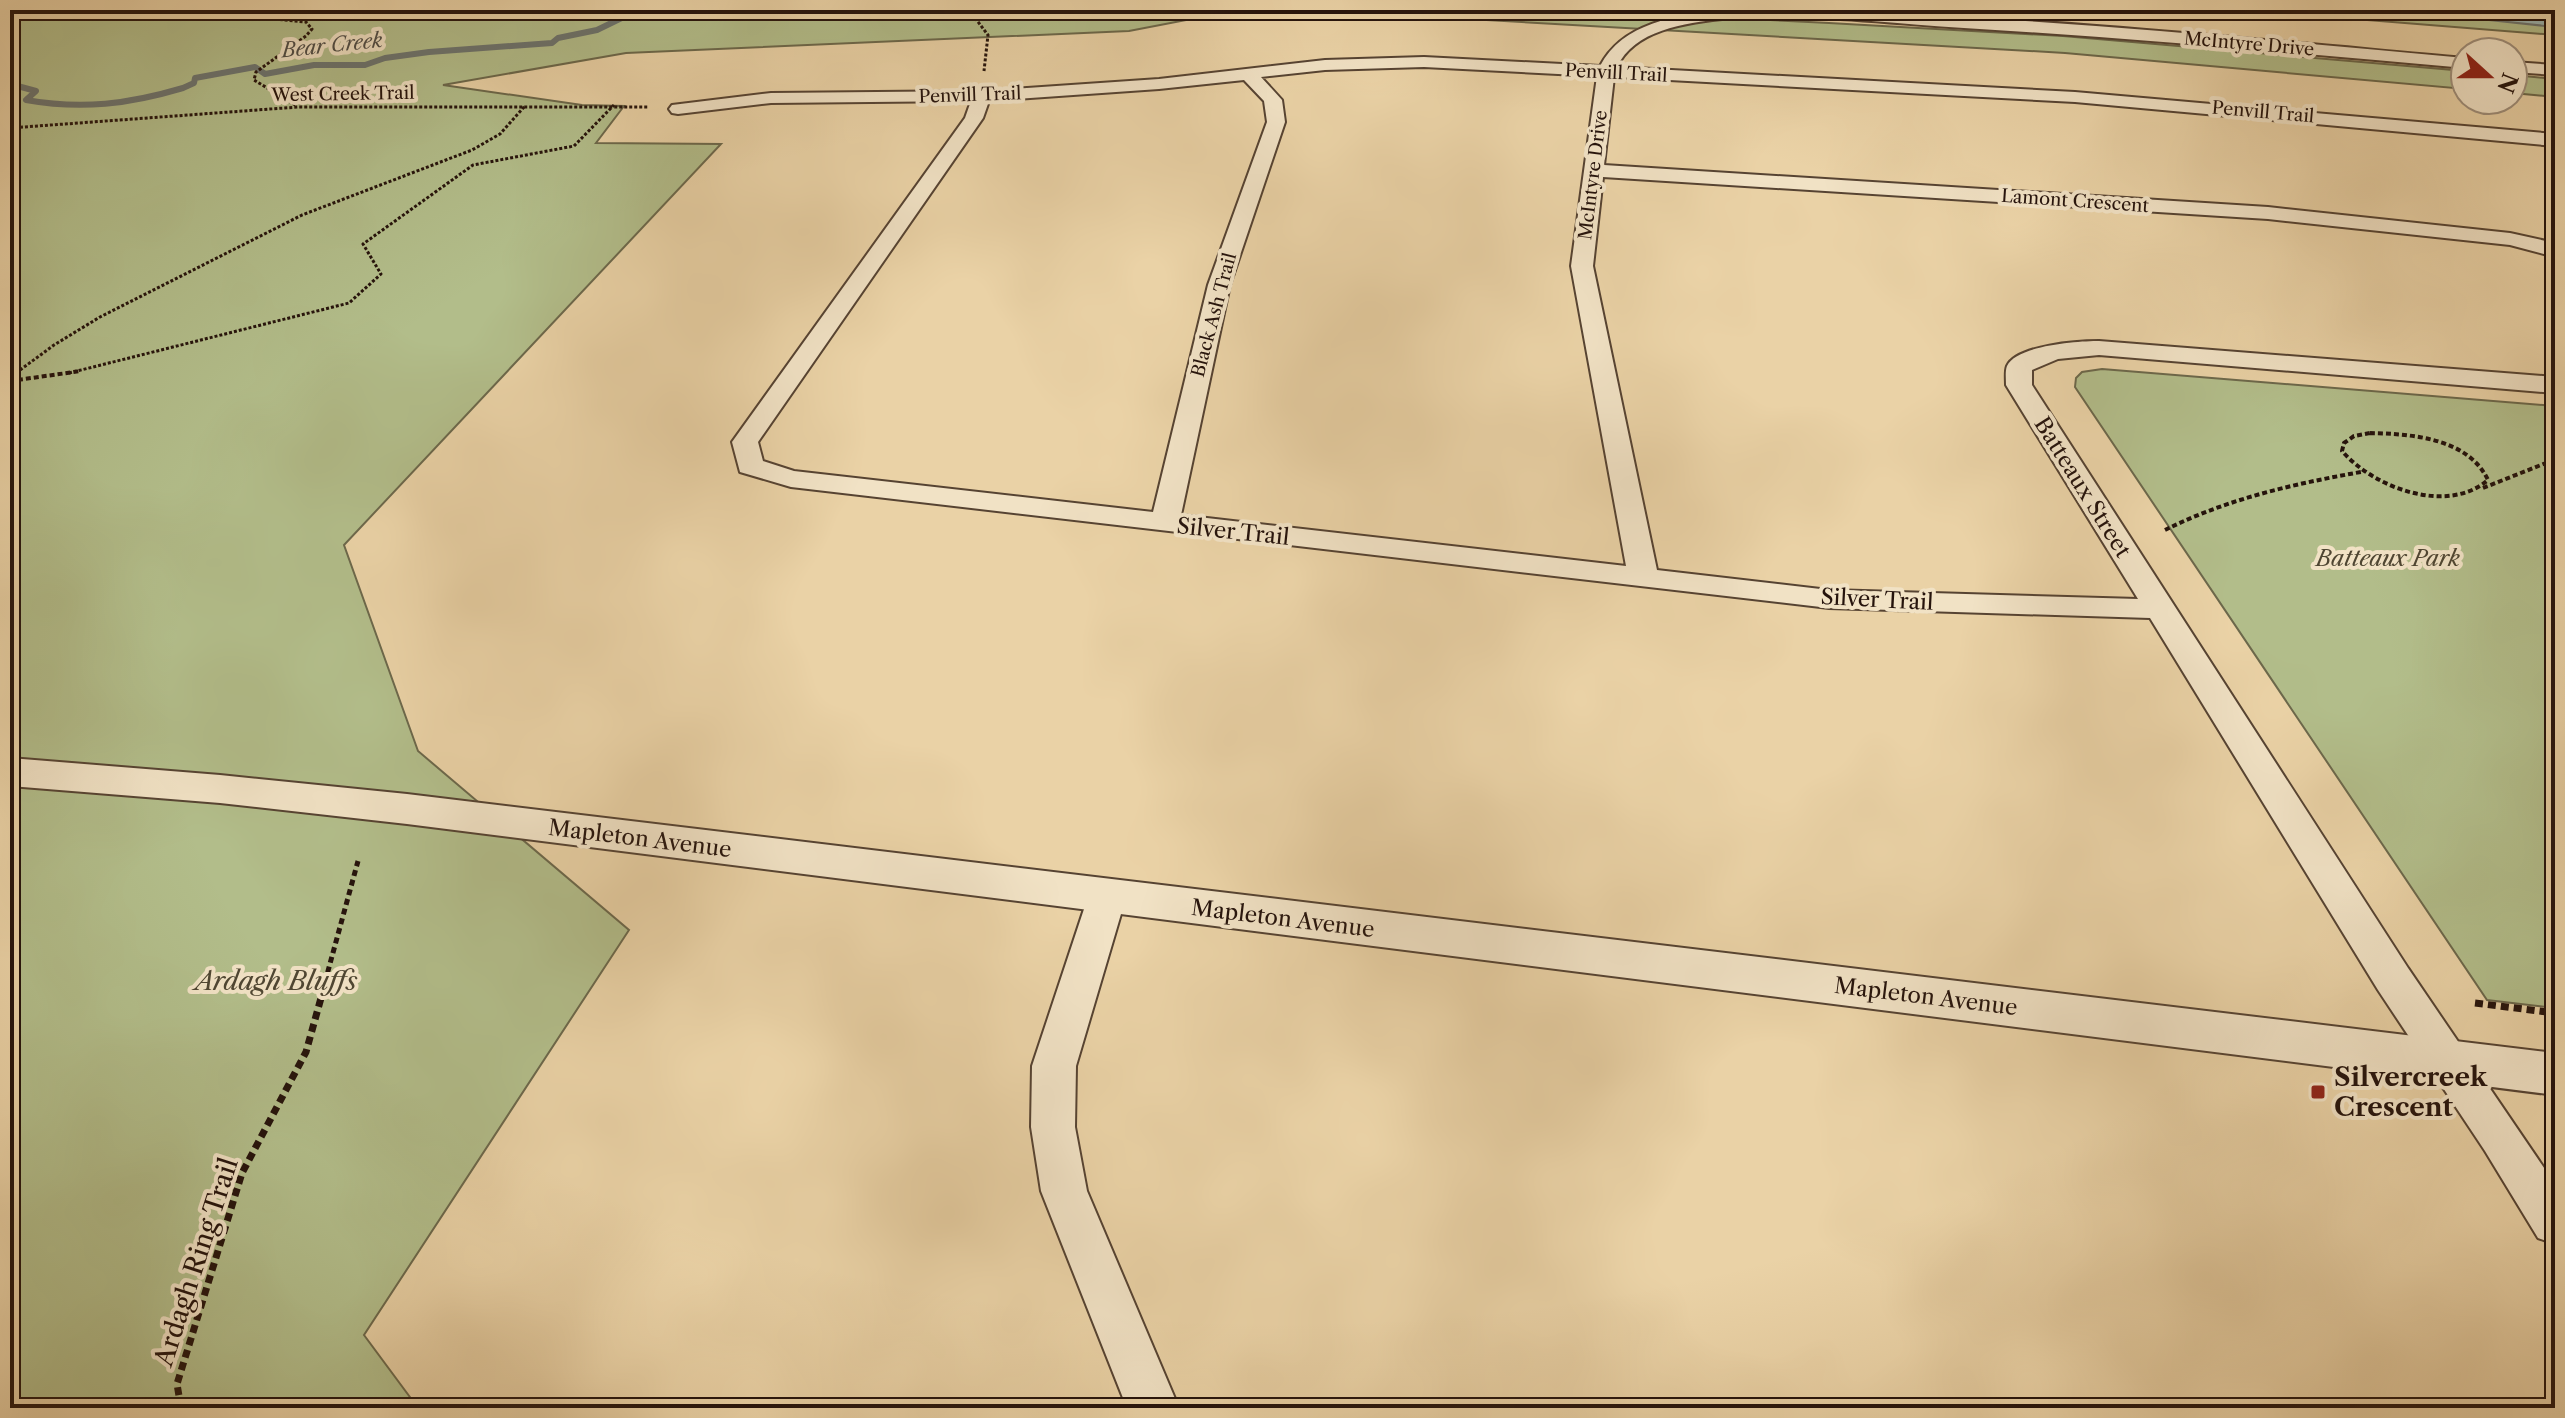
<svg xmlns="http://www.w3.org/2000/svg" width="2565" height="1418" viewBox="0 0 2565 1418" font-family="'Libre Caslon Text',serif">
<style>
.green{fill:#b2bd8a;stroke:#6c684b;stroke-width:2}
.water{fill:#9bb5b1;stroke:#6c746f;stroke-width:2}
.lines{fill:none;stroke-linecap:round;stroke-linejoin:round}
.stream{stroke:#6c746f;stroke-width:6}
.minor-casing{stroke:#564332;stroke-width:4}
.tertiary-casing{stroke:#564332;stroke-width:4}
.path-far3{stroke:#25130c;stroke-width:3;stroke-dasharray:3 2;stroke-linecap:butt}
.path-far2{stroke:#25130c;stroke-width:4;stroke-dasharray:5 3;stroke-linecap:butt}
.path-far1{stroke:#25130c;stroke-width:5;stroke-dasharray:6 4;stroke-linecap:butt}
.path{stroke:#25130c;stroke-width:7;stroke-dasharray:8 5;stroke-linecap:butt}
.minor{fill:#f1e2c5;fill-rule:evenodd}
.tertiary{fill:#f1e2c5;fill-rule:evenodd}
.poi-dot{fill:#8f2418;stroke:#f1e2c5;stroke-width:3}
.labels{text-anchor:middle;stroke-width:8;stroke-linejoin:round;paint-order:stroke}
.far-street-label{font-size:18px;fill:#25130c;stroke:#f1e2c5}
.far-water-label{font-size:20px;font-style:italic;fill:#4e4c46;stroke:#f1e2c5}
.street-label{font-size:22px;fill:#25130c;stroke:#f1e2c5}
.park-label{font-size:22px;font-style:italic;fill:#4f4632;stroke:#f1e2c5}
.near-park-label{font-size:26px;font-style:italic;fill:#4f4632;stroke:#f1e2c5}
.near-poi-label{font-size:26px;font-weight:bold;fill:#25130c;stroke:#f1e2c5;text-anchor:start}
.near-street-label{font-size:26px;fill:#25130c;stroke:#f1e2c5}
</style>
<rect width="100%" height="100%" fill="#ead2a6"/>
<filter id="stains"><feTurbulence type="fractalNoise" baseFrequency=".0025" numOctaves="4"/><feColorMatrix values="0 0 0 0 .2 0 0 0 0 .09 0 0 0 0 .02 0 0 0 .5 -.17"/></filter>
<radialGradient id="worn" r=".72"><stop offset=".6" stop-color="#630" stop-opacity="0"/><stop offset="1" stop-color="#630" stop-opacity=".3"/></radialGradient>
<g class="green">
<path d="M 10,10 L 1238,10 L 1129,31 L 626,53 L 443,85 L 582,105 L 624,106 L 596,143 L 721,144 L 344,545 L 418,751 L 629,930 L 364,1335 L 418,1408 L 10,1408 Z"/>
<path d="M 1311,10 L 1573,10 L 1829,23 L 2063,36 L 2465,71 L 2465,89 L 2065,53 Z"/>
<path d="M 2243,10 L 2555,10 L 2555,35 Z"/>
<path d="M 2513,75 L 2555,79 L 2555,97 L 2513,93 Z"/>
<path d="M 2102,369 L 2555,406 L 2555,1008 L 2487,1000 L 2075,387 L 2076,378 L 2082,372 Z"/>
</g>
<path class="water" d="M 2310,10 L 2555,10 L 2555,27 L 2489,20 Z"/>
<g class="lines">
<g class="stream">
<path d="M 773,10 L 903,10 L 949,14 L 985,10"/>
<path d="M 10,84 L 36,91 L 26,100 C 82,110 129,104 183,88 L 194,83 L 195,78 L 255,67 L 265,74 L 314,65 L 365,65 L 385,58 L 429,52 L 552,43 L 558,38 L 597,30 L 638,10"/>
</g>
<g class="minor-casing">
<g id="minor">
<path d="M 1721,10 C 1969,10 2218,36 2465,58 L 2465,68 C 2298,53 2131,38 1964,28 C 1884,23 1802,12 1722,19 C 1685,23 1634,30 1617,67 L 2075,92 L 2555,134 L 2555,146 L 2075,102 L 1614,77 L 1604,165 L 2268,207 L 2510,233 L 2555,243 L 2555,257 L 2510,245 L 2268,219 L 1603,177 L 1593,266 L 1657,570 L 1829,590 L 2138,599 L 2006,385 C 2006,379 2005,371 2007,366 C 2017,345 2079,341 2099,341 L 2555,377 L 2555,393 L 2099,355 L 2058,359 L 2032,370 L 2032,385 L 2408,968 L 2555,1184 L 2555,1244 L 2538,1238 L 2485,1151 L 2378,990 L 2150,618 L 1829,608 L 791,487 L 740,472 L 732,442 L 965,118 L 971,101 L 771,103 L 678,114 L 672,113 L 669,109 L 672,105 L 771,93 L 982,91 L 1159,79 L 1325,60 L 1424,57 L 1600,66 C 1623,22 1676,16 1721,10 ZM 1424,67 L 1597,76 L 1571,266 L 1626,566 L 1181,515 L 1230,285 L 1285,122 L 1282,100 L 1261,77 L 1325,70 ZM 1244,80 L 1264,101 L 1267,122 L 1208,285 L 1153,512 L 794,471 L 763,461 L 758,442 L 983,118 L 989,101 L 1159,89 Z"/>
<path d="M 2513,62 L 2555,65 L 2555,75 L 2513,72 Z"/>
<path d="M 1107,884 L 1121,888 L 1126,897 L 1076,1066 L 1075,1127 L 1087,1191 L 1179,1408 L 1127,1408 L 1041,1191 L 1031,1127 L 1032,1066 L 1088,897 L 1093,888 Z"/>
</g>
</g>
<g class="tertiary-casing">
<path id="tertiary" d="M 10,758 L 220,775 L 407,794 L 2555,1053 L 2555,1095 L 407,824 L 220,803 L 10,786 Z"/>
</g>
<g class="path-far3">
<path d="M 969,10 L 988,35 L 984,71"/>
<path d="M 10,13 L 196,12 L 306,22 L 312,29 L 306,36 L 256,72 L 254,80 L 297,106"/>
<path d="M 10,128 L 298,107 L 648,107"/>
<path d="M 16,373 L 54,345 L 100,317 L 302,215 L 472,150 L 500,134 L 525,106"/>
<path d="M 69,373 L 349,303 L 381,274 L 363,244 L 473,165 L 574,146 L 614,105"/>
</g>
<g class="path-far2">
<path d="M 10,378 L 19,371"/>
<path d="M 10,381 L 81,371"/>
<path d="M 2370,433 C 2412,434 2468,438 2488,480 C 2447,515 2374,488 2342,451 L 2344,443 L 2354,436 Z"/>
<path d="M 2483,488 L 2546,463 L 2555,463"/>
<path d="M 2165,530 C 2227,499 2293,484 2361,472"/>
</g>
<path class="path-far1" d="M 325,982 L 358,861"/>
<g class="path">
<path d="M 2475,1003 L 2555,1013"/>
<path d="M 181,1408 L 177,1384 L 242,1173 L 306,1052 L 326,980"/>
</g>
<use href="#minor" class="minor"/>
<use href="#tertiary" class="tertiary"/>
</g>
<rect class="poi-dot" x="2310" y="1084" width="16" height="16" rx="4"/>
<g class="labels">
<g class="far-street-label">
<text transform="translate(2249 44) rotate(5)" y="6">McIntyre Drive</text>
<text transform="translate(1616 73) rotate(3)" y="6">Penvill Trail</text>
<text transform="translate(343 94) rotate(-1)" y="6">West Creek Trail</text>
<text transform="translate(970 95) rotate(-2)" y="6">Penvill Trail</text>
<text transform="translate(2263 112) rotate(5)" y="6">Penvill Trail</text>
<text transform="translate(1593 175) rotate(-83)" y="6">McIntyre Drive</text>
<text transform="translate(2075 201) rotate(4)" y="6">Lamont Crescent</text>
<text transform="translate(1214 315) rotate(-75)" y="6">Black Ash Trail</text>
</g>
<g class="far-water-label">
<text transform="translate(332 45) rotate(-6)" y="7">Bear Creek</text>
</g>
<g class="street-label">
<text transform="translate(2083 487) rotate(58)" y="8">Batteaux Street</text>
<text transform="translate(1233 531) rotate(6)" y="8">Silver Trail</text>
<text transform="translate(1877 599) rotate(3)" y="8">Silver Trail</text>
<text transform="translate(640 838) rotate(7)" y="8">Mapleton Avenue</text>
<text transform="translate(1283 918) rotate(7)" y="8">Mapleton Avenue</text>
<text transform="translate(1926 996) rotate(7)" y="8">Mapleton Avenue</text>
</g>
<g class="park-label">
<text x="2388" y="566">Batteaux Park</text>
</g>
<g class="near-park-label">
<text x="276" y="990">Ardagh Bluffs</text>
</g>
<g class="near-poi-label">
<text x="2334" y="1086">Silvercreek<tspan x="2334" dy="30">Crescent</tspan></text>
</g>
<g class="near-street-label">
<text transform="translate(196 1262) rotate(-72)" y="9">Ardagh Ring Trail</text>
</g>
</g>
<rect width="2565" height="1418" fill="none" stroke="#ead2a6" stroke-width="40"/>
<rect x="12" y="12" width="2541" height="1394" fill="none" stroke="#25130c" stroke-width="4"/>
<rect x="20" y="20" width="2525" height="1378" fill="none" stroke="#25130c" stroke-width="2"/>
<g transform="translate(2489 76) rotate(111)"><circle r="38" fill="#f1e2c5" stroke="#9f8f7b" stroke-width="2"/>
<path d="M0-6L14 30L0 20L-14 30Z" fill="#8f2418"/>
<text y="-12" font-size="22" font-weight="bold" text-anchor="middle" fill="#25130c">N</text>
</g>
<rect width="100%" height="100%" filter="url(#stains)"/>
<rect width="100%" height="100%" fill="url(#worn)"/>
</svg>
